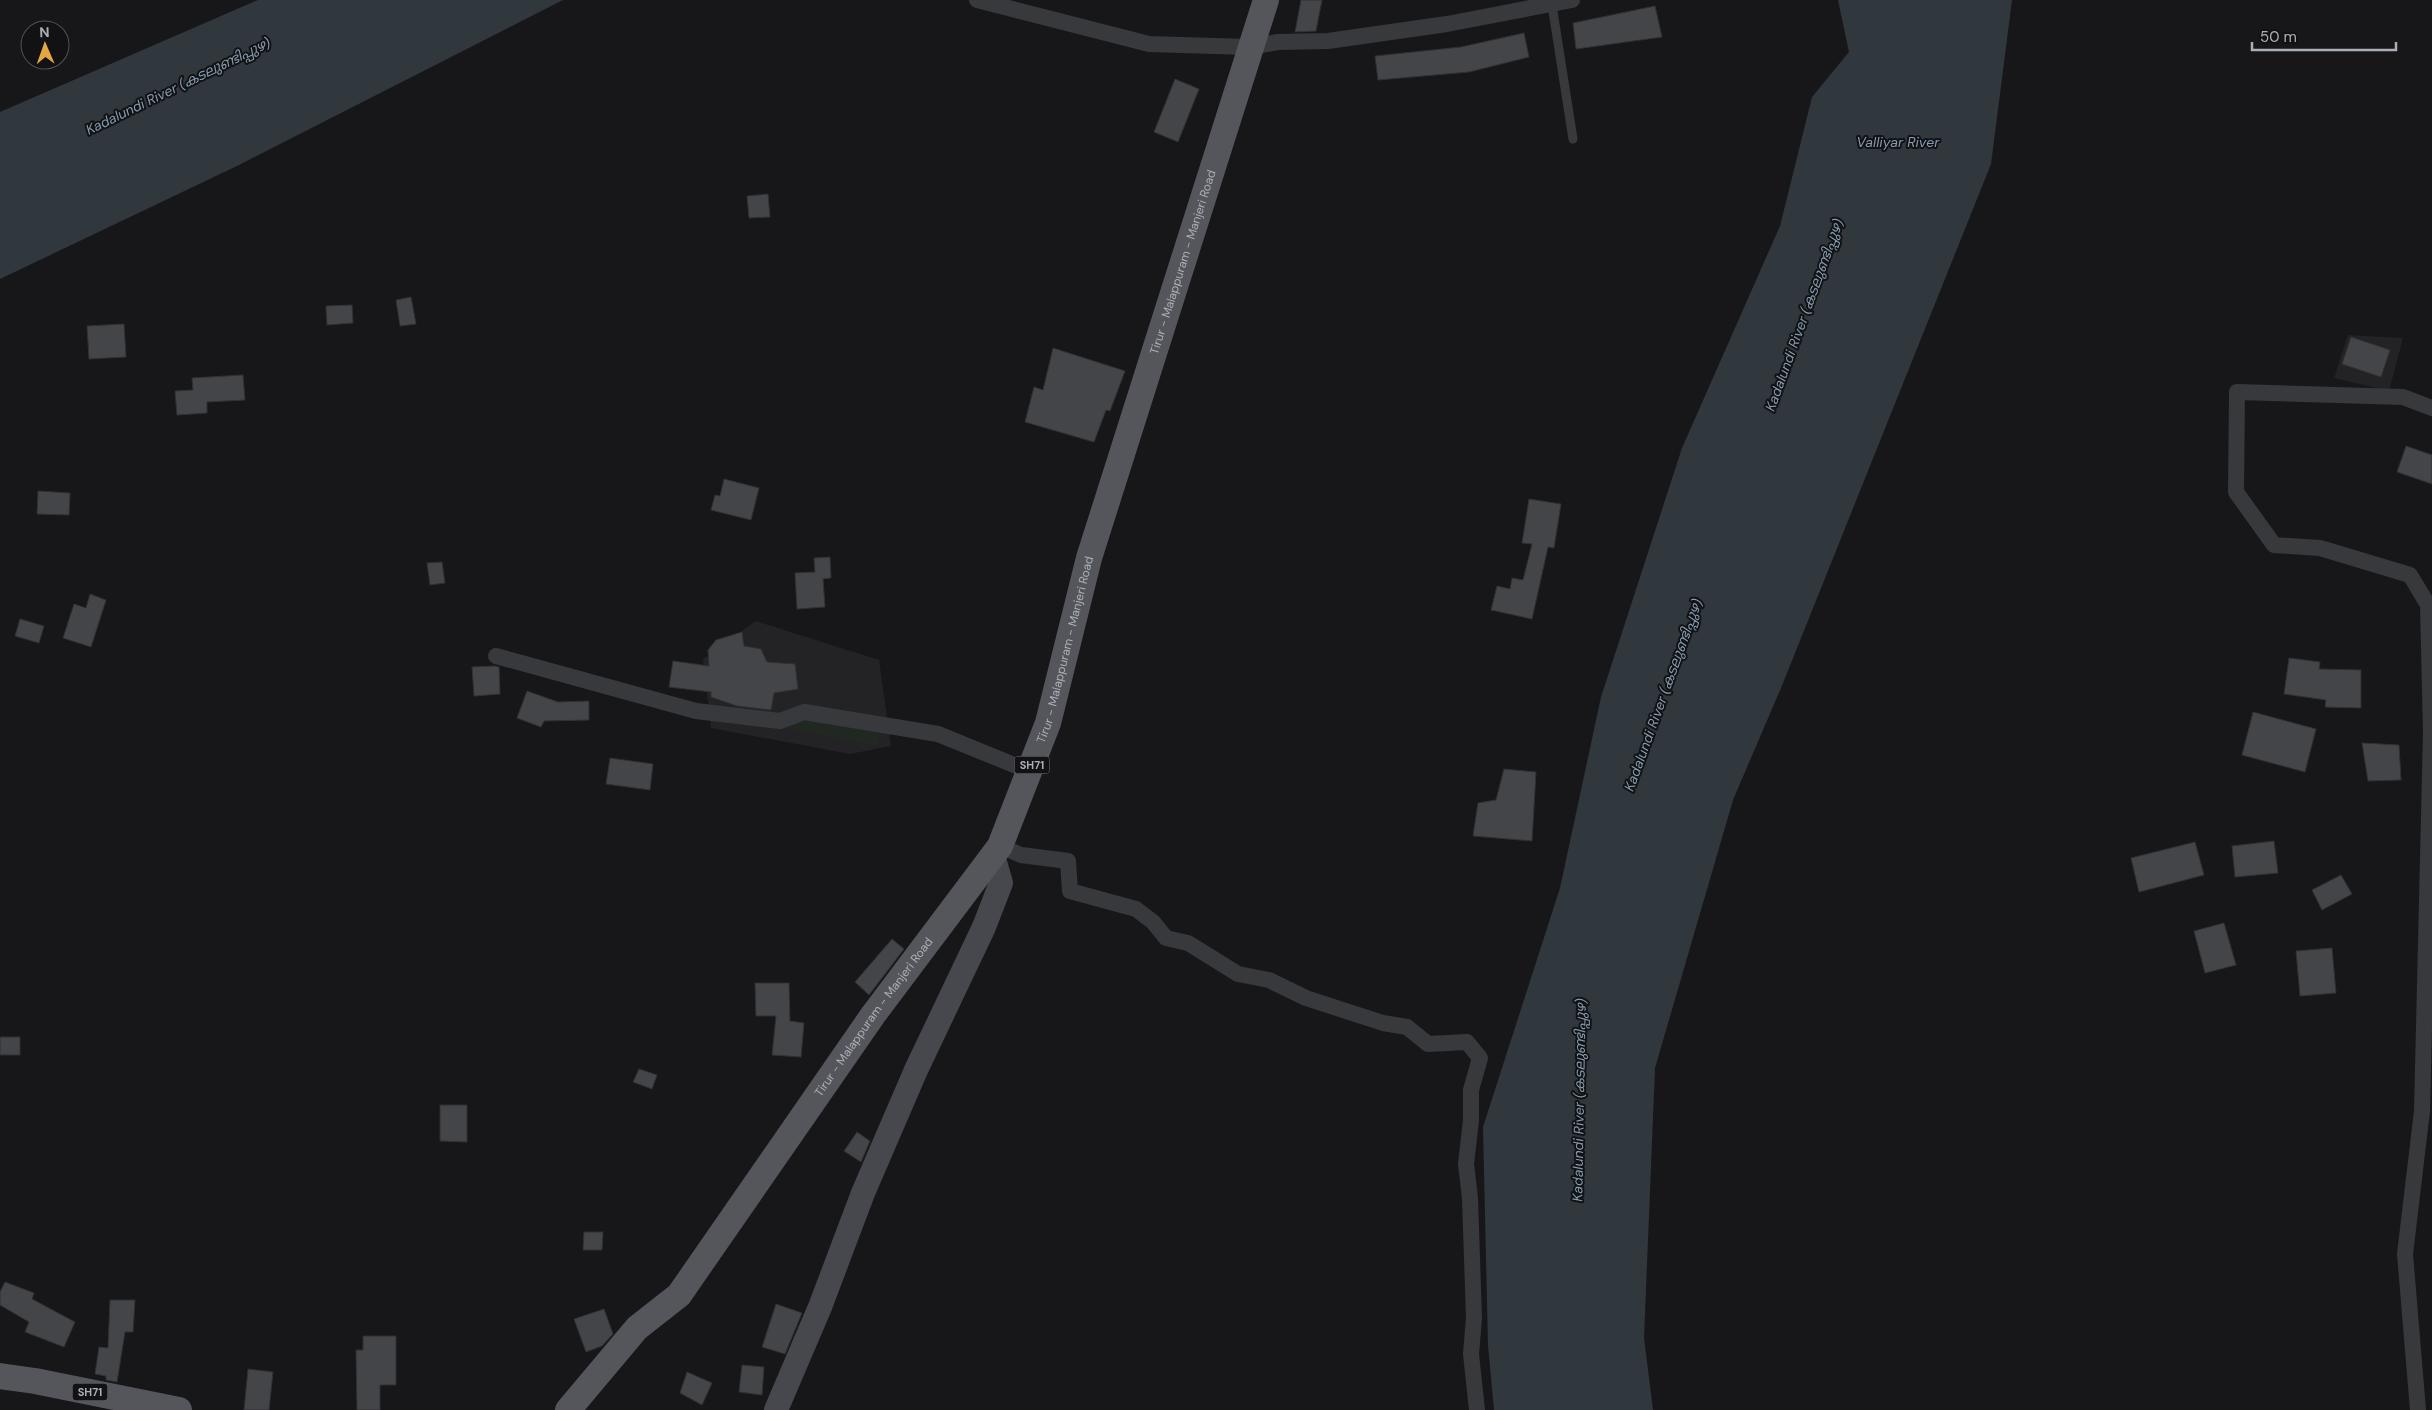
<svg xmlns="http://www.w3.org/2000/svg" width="2432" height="1410" viewBox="0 0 2432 1410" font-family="'DM Sans','Noto Sans Malayalam',sans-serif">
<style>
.built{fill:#232326}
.green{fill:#212822}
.water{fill:#30383e}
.building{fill:#444549;stroke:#313134}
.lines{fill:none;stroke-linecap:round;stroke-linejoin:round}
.service{stroke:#38393d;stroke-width:9}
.minor{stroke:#38393d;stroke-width:16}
.secondary{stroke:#46484d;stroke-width:24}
.primary{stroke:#54565c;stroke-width:26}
.labels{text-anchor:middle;stroke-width:4;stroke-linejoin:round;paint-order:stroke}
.shield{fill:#121214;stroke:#7c8086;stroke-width:1}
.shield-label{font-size:11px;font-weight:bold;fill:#aaafb7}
.street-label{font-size:12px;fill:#aaafb7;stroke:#121214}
.water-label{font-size:14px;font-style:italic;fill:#849db0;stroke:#121214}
</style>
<rect width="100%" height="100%" fill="#171719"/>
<g class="built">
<path d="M 2348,335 L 2403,338 L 2389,391 L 2334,378 Z"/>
<path d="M 756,621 L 879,660 L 891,746 L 850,754 L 711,728 L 703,659 Z"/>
</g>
<path class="green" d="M 813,702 L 881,730 L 878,746 L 787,728 L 790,708 Z"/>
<g class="water">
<path d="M 258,0 L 563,0 L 239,165 L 0,279 L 0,112 Z"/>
<path d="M 1838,0 L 2012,0 L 1991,164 L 1781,688 L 1733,800 L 1655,1068 L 1644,1338 L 1653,1410 L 1494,1410 L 1488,1345 L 1483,1127 L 1560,888 L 1601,697 L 1682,448 L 1780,226 L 1812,97 L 1849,52 Z"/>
</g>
<g class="building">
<path d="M 1301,0 L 1322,0 L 1316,31 L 1295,32 Z"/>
<path d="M 1655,6 L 1662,37 L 1576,49 L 1573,23 Z"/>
<path d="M 1524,33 L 1529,57 L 1469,72 L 1378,80 L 1375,56 L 1461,47 Z"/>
<path d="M 1175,79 L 1199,89 L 1178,142 L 1154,132 Z"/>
<path d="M 768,194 L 770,217 L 749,218 L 747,196 Z"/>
<path d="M 411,297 L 416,324 L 400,326 L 396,300 Z"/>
<path d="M 352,305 L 353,323 L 327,325 L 326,306 Z"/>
<path d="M 124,324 L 126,357 L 89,359 L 87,326 Z"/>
<path d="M 2351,337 L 2390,350 L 2381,377 L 2342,364 Z"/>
<path d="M 1053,348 L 1125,371 L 1110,411 L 1106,410 L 1094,442 L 1025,422 L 1034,387 L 1043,390 Z"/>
<path d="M 243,375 L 245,400 L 207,402 L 207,413 L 177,415 L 175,391 L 193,390 L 192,378 Z"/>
<path d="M 2406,446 L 2432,455 L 2432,484 L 2397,472 Z"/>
<path d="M 724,479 L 759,488 L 751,520 L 711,510 L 715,495 L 720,496 Z"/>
<path d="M 38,491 L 70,493 L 69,515 L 37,514 Z"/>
<path d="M 1529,499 L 1561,504 L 1554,548 L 1548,547 L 1532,619 L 1491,610 L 1497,586 L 1510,589 L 1512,578 L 1523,580 L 1532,544 L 1522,543 Z"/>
<path d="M 830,557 L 831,578 L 823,579 L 825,607 L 797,609 L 795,573 L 815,572 L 814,558 Z"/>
<path d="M 442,562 L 445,583 L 430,585 L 427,563 Z"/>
<path d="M 90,594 L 106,600 L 91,647 L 63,638 L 74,604 L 86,608 Z"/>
<path d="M 20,619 L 44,626 L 39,643 L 15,636 Z"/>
<path d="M 742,632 L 744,646 L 761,649 L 767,662 L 795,664 L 798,689 L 774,693 L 771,710 L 737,706 L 711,697 L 711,692 L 669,687 L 673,661 L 709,666 L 708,650 L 716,640 Z"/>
<path d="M 2289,658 L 2320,662 L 2319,669 L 2361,670 L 2361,708 L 2325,707 L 2326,700 L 2284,694 Z"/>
<path d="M 495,666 L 499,667 L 500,694 L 474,696 L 472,667 Z"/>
<path d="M 527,691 L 558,702 L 589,701 L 589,720 L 544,721 L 541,727 L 517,718 Z"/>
<path d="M 2253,712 L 2316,729 L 2305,772 L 2242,755 Z"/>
<path d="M 2362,743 L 2399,745 L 2401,780 L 2368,781 Z"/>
<path d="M 610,758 L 653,764 L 650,790 L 606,784 Z"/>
<path d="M 1504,769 L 1536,772 L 1532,841 L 1473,836 L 1478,803 L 1496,800 Z"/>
<path d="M 2274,841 L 2278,873 L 2235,877 L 2232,846 Z"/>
<path d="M 2195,842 L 2204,875 L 2139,892 L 2131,858 Z"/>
<path d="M 2341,875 L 2352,894 L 2322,910 L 2312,890 Z"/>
<path d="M 2224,923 L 2236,965 L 2205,973 L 2194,931 Z"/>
<path d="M 892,939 L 904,949 L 869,995 L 855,982 Z"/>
<path d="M 2332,948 L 2336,993 L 2300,996 L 2296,951 Z"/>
<path d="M 755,983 L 789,983 L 790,1021 L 804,1023 L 801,1057 L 772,1055 L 776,1016 L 756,1016 Z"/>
<rect x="0" y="1037" width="20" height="18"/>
<path d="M 639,1069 L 657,1075 L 652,1089 L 633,1082 Z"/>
<path d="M 440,1105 L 467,1105 L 467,1142 L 440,1141 Z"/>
<path d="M 857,1132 L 870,1141 L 861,1162 L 844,1151 Z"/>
<path d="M 584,1232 L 603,1232 L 602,1250 L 583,1250 Z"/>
<path d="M 5,1282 L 34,1293 L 32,1299 L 75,1322 L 64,1347 L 25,1332 L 29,1322 L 0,1305 L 0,1292 Z"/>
<path d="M 110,1300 L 135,1300 L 133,1332 L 125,1332 L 117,1382 L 106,1380 L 106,1376 L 95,1374 L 99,1347 L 108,1348 Z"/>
<path d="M 776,1304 L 802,1313 L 785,1354 L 762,1347 Z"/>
<path d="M 604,1309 L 613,1334 L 602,1346 L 586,1352 L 574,1319 Z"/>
<path d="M 363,1336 L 396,1336 L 396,1385 L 380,1385 L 380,1410 L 357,1410 L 356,1350 L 363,1350 Z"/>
<path d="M 742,1365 L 764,1367 L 762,1395 L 739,1392 Z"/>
<path d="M 248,1369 L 273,1372 L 269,1410 L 244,1410 Z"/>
<path d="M 687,1372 L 712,1383 L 702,1405 L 680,1393 Z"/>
</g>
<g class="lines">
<path class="service" d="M 1552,5 L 1573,139"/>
<g class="minor">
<path d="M 977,0 L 1149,44 L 1249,47 L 1278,42 L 1328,41 L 1447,24 L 1572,0"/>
<path d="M 496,656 L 696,711 L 780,721 L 804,712 L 938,734 L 1029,771"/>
<path d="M 1000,846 L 1021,855 L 1068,861 L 1070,891 L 1136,909 L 1153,922 L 1166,938 L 1188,943 L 1238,974 L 1269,980 L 1306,998 L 1383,1023 L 1407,1027 L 1428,1044 L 1467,1042 L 1480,1058 L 1471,1090 L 1471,1120 L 1466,1164 L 1470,1198 L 1474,1318 L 1471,1354 L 1477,1410"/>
<path d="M 2418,1410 L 2405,1254 L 2422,1111 L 2431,732 L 2428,605 L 2410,575 L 2320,548 L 2274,545 L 2236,492 L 2237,392 L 2403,397 L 2432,408"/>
</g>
<path class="secondary" d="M 776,1410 L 820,1307 L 863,1193 L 916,1070 L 984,927 L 1001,883 L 993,855"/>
<g class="primary">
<path d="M 0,1376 L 35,1381 L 179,1410"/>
<path id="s1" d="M 568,1410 L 637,1328 L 679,1295 L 873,1015 L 1000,846 L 1048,723 L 1089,558 L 1266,0"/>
</g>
</g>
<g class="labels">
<g class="shield">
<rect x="1014.5" y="756.5" width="35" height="17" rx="4"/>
<rect x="72.5" y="1383.5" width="35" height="17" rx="4"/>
</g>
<g class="shield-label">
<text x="1032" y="769">SH71</text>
<text x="90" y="1396">SH71</text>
</g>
<g class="street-label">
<text dy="4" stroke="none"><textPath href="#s1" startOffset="1325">Tirur - Malappuram - Manjeri Road</textPath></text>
<text dy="4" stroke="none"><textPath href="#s1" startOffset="920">Tirur - Malappuram - Manjeri Road</textPath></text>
<text dy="4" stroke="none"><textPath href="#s1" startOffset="500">Tirur - Malappuram - Manjeri Road</textPath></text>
</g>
<g class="water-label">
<text transform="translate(178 86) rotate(-26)" y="5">Kadalundi River (കടലുണ്ടിപ്പുഴ)</text>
<text x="1898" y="147">Valliyar River</text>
<text transform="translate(1804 315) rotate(-70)" y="5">Kadalundi River (കടലുണ്ടിപ്പുഴ)</text>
<text transform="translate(1663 695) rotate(-70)" y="5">Kadalundi River (കടലുണ്ടിപ്പുഴ)</text>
<text transform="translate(1579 1100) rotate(-89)" y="5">Kadalundi River (കടലുണ്ടിപ്പുഴ)</text>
</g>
</g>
<g transform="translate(45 45) rotate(358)"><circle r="24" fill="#121214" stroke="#4f5155"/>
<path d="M0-4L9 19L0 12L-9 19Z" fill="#e4a843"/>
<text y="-8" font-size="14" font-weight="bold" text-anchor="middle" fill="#aaafb7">N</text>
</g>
<path d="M2252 42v8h144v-8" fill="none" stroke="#aaafb7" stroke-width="2.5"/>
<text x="2260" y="42" font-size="15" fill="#aaafb7" stroke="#121214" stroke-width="4" paint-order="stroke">50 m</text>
</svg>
